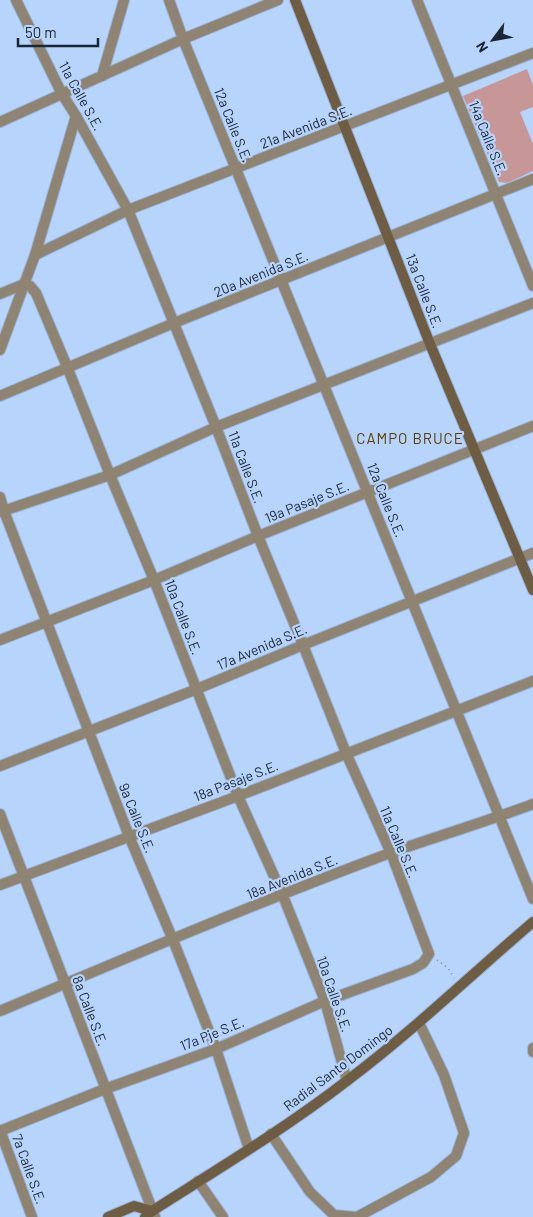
<svg xmlns="http://www.w3.org/2000/svg" width="533" height="1217" viewBox="0 0 533 1217" font-family="Barlow,sans-serif">
<style>
.green{fill:#c79697}
.lines{fill:none;stroke-linecap:round;stroke-linejoin:round}
.street-casing{stroke:#98b1d5;stroke-width:12}
.secondary-casing{stroke:#98b1d5;stroke-width:12}
.path{stroke:#7a90ae;stroke-width:2;stroke-dasharray:1 4;stroke-linecap:butt}
.street{stroke:#8f8371;stroke-width:10}
.secondary{stroke:#6e5d43;stroke-width:10}
.labels{text-anchor:middle;stroke-width:4.5;stroke-linejoin:round;paint-order:stroke}
.street-label{font-size:14px;fill:#1b2635;stroke:#b7d4fd}
.neighbourhood-label{font-size:15px;letter-spacing:1px;fill:#5a3b00;stroke:#b7d4fd}
</style>
<rect width="100%" height="100%" fill="#b7d4fd"/>
<path class="green" d="M 527,69 L 533,85 L 533,107 L 520,112 L 533,144 L 533,171 L 507,183 L 499,182 L 463,96 Z"/>
<g class="lines">
<g class="street-casing">
<g id="street">
<path d="M 169,0 L 183,39 L 533,899"/>
<path d="M 417,0 L 533,286"/>
<path d="M 102,76 L 124,0"/>
<path d="M 0,122 L 183,39 L 278,0"/>
<path d="M 35,255 L 128,210 L 533,53"/>
<path d="M 0,294 L 24,284 L 30,286 L 36,293 L 68,369 L 110,475 L 154,580 L 238,796 L 283,896 L 325,1001 L 347,1081"/>
<path d="M 0,350 L 35,255 L 76,116"/>
<path d="M 0,396 L 174,323 L 533,179"/>
<path d="M 0,497 L 4,511 L 129,836 L 173,940 L 216,1049 L 249,1149"/>
<path d="M 0,512 L 110,475 L 216,427 L 533,303"/>
<path d="M 0,640 L 154,580 L 258,536 L 533,426"/>
<path d="M 0,766 L 197,689 L 303,645 L 533,553"/>
<path d="M 0,814 L 155,1217"/>
<path d="M 0,885 L 238,796 L 533,681"/>
<path d="M 0,1011 C 129,957 258,902 390,853 C 437,836 486,822 533,804"/>
<path d="M 533,1048 L 533,1052"/>
<path d="M 0,1130 L 32,1217"/>
<path d="M 0,1131 L 105,1089 L 216,1049 L 325,1001 L 413,969 L 423,963 L 429,954 L 391,853 L 346,753 L 303,645 L 258,536 L 216,427 L 128,210 L 76,116 L 62,94 L 16,0"/>
<path d="M 271,1134 L 310,1192 L 334,1215 L 356,1217"/>
<path d="M 198,1181 L 223,1217"/>
<path d="M 357,1217 L 431,1177 L 456,1156 L 464,1133 L 444,1075 L 419,1023"/>
</g>
</g>
<g class="secondary-casing">
<g id="secondary">
<path d="M 295,0 L 430,344 L 533,590"/>
<path d="M 108,1217 L 134,1206 L 152,1211"/>
<path d="M 145,1217 L 152,1211 C 218,1169 286,1128 348,1080 C 413,1031 471,975 533,922"/>
</g>
</g>
<path class="path" d="M 437,960 L 448,968 L 454,978"/>
<use href="#street" class="street"/>
<use href="#secondary" class="secondary"/>
</g>
<g class="labels">
<g class="street-label">
<text transform="translate(81 96) rotate(61)" y="5">11a Calle S.E.</text>
<text transform="translate(233 125) rotate(68)" y="5">12a Calle S.E.</text>
<text transform="translate(306 127) rotate(-21)" y="5">21a Avenida S.E.</text>
<text transform="translate(488 138) rotate(68)" y="5">14a Calle S.E.</text>
<text transform="translate(261 274) rotate(-22)" y="5">20a Avenida S.E.</text>
<text transform="translate(424 291) rotate(69)" y="5">13a Calle S.E.</text>
<text transform="translate(246 467) rotate(69)" y="5">11a Calle S.E.</text>
<text transform="translate(386 500) rotate(68)" y="5">12a Calle S.E.</text>
<text transform="translate(307 502) rotate(-22)" y="5">19a Pasaje S.E.</text>
<text transform="translate(183 617) rotate(69)" y="5">10a Calle S.E.</text>
<text transform="translate(262 647) rotate(-23)" y="5">17a Avenida S.E.</text>
<text transform="translate(236 781) rotate(-21)" y="5">18a Pasaje S.E.</text>
<text transform="translate(137 818) rotate(68)" y="5">9a Calle S.E.</text>
<text transform="translate(399 842) rotate(67)" y="5">11a Calle S.E.</text>
<text transform="translate(292 877) rotate(-22)" y="5">18a Avenida S.E.</text>
<text transform="translate(334 994) rotate(71)" y="5">10a Calle S.E.</text>
<text transform="translate(90 1011) rotate(69)" y="5">8a Calle S.E.</text>
<text transform="translate(212 1034) rotate(-22)" y="5">17a Pje S.E.</text>
<text transform="translate(338 1068) rotate(-37)" y="5">Radial Santo Domingo</text>
<text transform="translate(29 1169) rotate(70)" y="5">7a Calle S.E.</text>
</g>
<g class="neighbourhood-label">
<text x="410" y="444">CAMPO BRUCE</text>
</g>
</g>
<g transform="translate(493 40) rotate(238)" stroke="#b7d4fd" stroke-width="4" paint-order="stroke">
<path d="M0-4L9 19L0 12L-9 19Z" fill="#1b2635"/>
<text y="-8" font-size="14" font-weight="bold" text-anchor="middle" fill="#1b2635">N</text>
</g>
<path d="M18 38v8h80v-8" fill="none" stroke="#1b2635" stroke-width="2.5"/>
<text x="25" y="38" font-size="15" fill="#1b2635" stroke="#b7d4fd" stroke-width="4" paint-order="stroke">50 m</text>
</svg>
